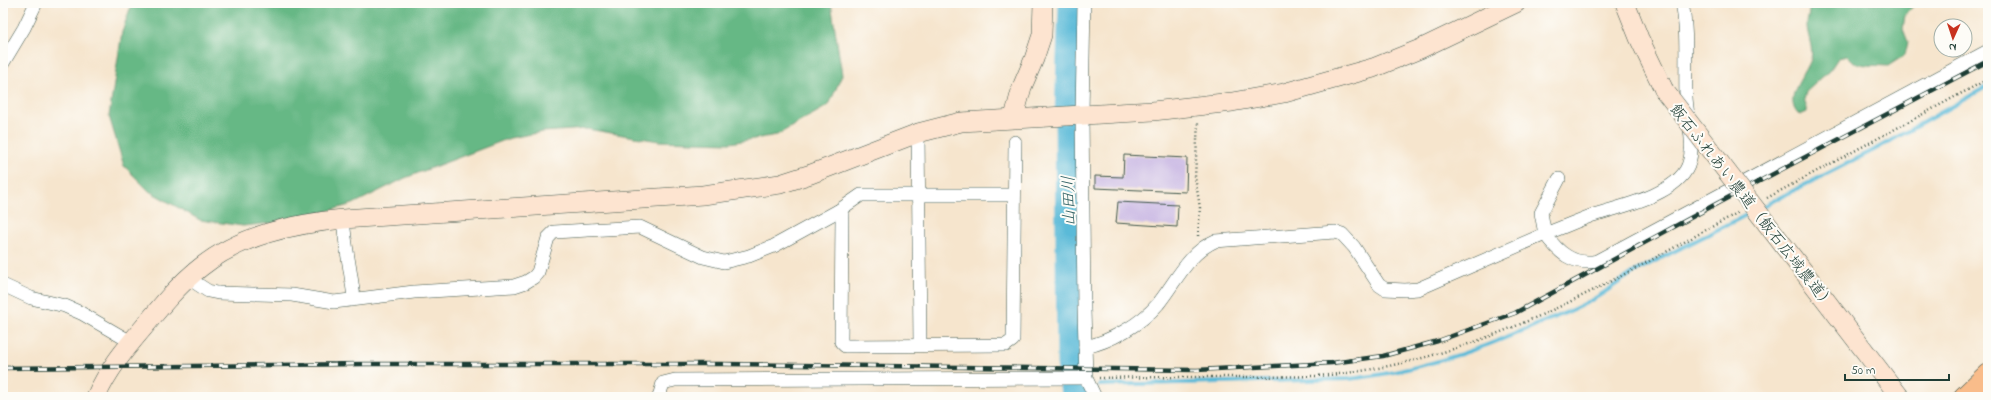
<svg xmlns="http://www.w3.org/2000/svg" width="1991" height="400" viewBox="0 0 1991 400" font-family="'Indie Flower','Klee One',sans-serif">
<style>
.forest{fill:#66b885;stroke:#427a5c}
.lines{fill:none;stroke-linecap:round;stroke-linejoin:round}
.stream{stroke:#5abad8;stroke-width:4}
.river{stroke:#5abad8;stroke-width:25}
.building{fill:#cab9e4}
.street-casing{stroke:#3f564b;stroke-width:14}
.secondary-casing{stroke:#3f564b;stroke-width:20}
.primary-casing{stroke:#3f564b;stroke-width:22}
.path{stroke:#3f564b;stroke-width:2.5;stroke-dasharray:1 3;stroke-linecap:butt}
.street{stroke:#fff;stroke-width:13}
.secondary{stroke:#fde4d0;stroke-width:19}
.primary{stroke:#f9bc8a;stroke-width:21}
.rail-casing{stroke:#1f3d34;stroke-width:4.5}
.rail{stroke:#fdfcf7;stroke-width:3;stroke-dasharray:9;stroke-linecap:butt}
.secondary-bridge-casing{stroke:#3f564b;stroke-width:20;stroke-linecap:butt}
.secondary-bridge{stroke:#fde4d0;stroke-width:19}
.labels{text-anchor:middle;stroke-width:4;stroke-linejoin:round;paint-order:stroke}
.street-label{font-size:16px;fill:#1f3d34;stroke:#fdfcf7}
.water-label{font-size:17px;font-style:italic;fill:#316265;stroke:#fdfcf7}
</style>
<rect width="100%" height="100%" fill="#fdfcf7"/>
<filter id="ink" filterUnits="userSpaceOnUse"><feTurbulence type="fractalNoise" baseFrequency=".025" numOctaves="2"/><feDisplacementMap in="SourceGraphic" scale="8" xChannelSelector="R" yChannelSelector="G"/><feConvolveMatrix kernelMatrix="1 2 1 2 8 2 1 2 1" color-interpolation-filters="sRGB"/></filter>
<filter id="wash" filterUnits="userSpaceOnUse"><feTurbulence type="fractalNoise" baseFrequency=".012" numOctaves="4" result="noise"/><feDisplacementMap in="SourceGraphic" scale="16" xChannelSelector="R" yChannelSelector="G"/><feGaussianBlur stdDeviation="0.9" result="paint"/><feColorMatrix in="noise" values="0 0 0 0 0 0 0 0 0 0 0 0 0 0 0 0 0 1.4 0 .05"/><feComposite in="paint" operator="in"/></filter>
<g filter="url(#wash)">
<rect width="100%" height="100%" fill="#f6e5cd"/>
<g class="forest">
<path d="M 132,3 L 831,3 L 842,75 L 829,105 L 777,135 L 730,143 L 659,141 L 587,129 L 542,132 L 510,138 L 405,178 L 353,204 L 292,221 L 243,226 L 200,220 L 149,191 L 124,166 L 109,116 L 122,32 Z"/>
<path d="M 1808,3 L 1916,3 L 1905,15 L 1903,29 L 1908,42 L 1905,55 L 1888,66 L 1867,65 L 1854,63 L 1847,56 L 1838,58 L 1830,70 L 1806,92 L 1804,100 L 1807,108 L 1807,112 L 1800,115 C 1781,98 1805,77 1811,59 C 1814,49 1807,35 1807,25 C 1807,18 1811,10 1808,3 Z"/>
</g>
<g class="lines">
<g class="stream">
<path d="M 1761,207 L 1874,150 L 1988,86"/>
<path d="M 1099,385 L 1349,379 C 1417,372 1481,350 1543,322 C 1559,316 1575,309 1590,301 C 1607,292 1622,279 1638,270 C 1676,250 1714,232 1752,212"/>
<path d="M 1072,386 L 1079,386"/>
</g>
<path class="river" d="M 1071,3 L 1067,116 L 1069,363 L 1072,386 L 1077,397"/>
</g>
<g id="blocks">
<g class="building">
<path d="M 1124,155 L 1187,158 L 1186,192 L 1095,188 L 1095,176 L 1123,177 Z"/>
<path d="M 1118,202 L 1178,205 L 1177,227 L 1116,223 Z"/>
</g>
</g>
</g>
<g filter="url(#ink)">
<use href="#blocks" fill-opacity="0" stroke="#3f564b" stroke-width="1"/>
<g class="lines">
<g class="street-casing">
<g id="street">
<path d="M 1084,3 L 1082,114 L 1084,309 L 1086,378 L 1095,397"/>
<path d="M 3,63 L 24,28 L 36,3"/>
<path d="M 918,133 L 920,345"/>
<path d="M 1559,179 L 1541,213 L 1545,234 C 1561,228 1577,221 1593,215 C 1619,207 1676,195 1688,166 C 1696,145 1687,118 1686,97 C 1685,66 1688,33 1682,3"/>
<path d="M 838,211 L 842,215 L 841,342 L 845,346 L 1006,345 L 1013,340 L 1015,142"/>
<path d="M 343,219 C 345,246 351,271 354,298"/>
<path d="M 188,278 L 208,291 L 218,293 L 292,295 L 334,302 L 414,292 L 514,286 L 526,282 L 534,277 L 538,272 L 548,238 L 554,232 L 640,227 L 703,257 L 724,262 L 749,256 L 774,246 L 838,211 L 861,195 L 1014,195"/>
<path d="M 3,285 L 31,298 L 65,306 L 81,313 L 131,342"/>
<path d="M 1085,347 C 1110,342 1141,324 1158,304 C 1175,283 1189,252 1215,241 L 1335,232 L 1342,234 L 1354,247 L 1379,285 L 1385,289 L 1405,290 L 1418,289 L 1545,234 C 1558,252 1573,266 1597,261 L 1988,51"/>
<path d="M 659,397 L 663,383 L 675,380 L 1086,378"/>
</g>
</g>
<g class="secondary-casing">
<g id="secondary">
<path d="M 1625,3 L 1639,38 L 1664,90"/>
<path d="M 1014,117 L 1022,87 L 1034,59 L 1042,35 L 1043,3"/>
<path d="M 96,397 C 107,371 126,348 144,327 C 161,306 179,284 201,267 C 241,235 293,224 343,219 L 703,195 L 780,184 L 811,174 L 918,133 L 961,122 L 1153,111 L 1232,102 L 1284,93 L 1373,68 L 1420,49 L 1516,3"/>
</g>
</g>
<g class="primary-casing">
<path id="primary" d="M 1964,397 L 1988,374"/>
</g>
<g class="path">
<path d="M 1767,198 L 1988,79"/>
<path d="M 1198,236 L 1200,208 L 1195,177 L 1198,122"/>
<path d="M 1099,378 C 1148,377 1196,377 1245,377 C 1278,376 1313,378 1346,373 C 1490,355 1614,280 1739,212"/>
</g>
<use href="#street" class="street"/>
<use href="#secondary" class="secondary"/>
<use href="#primary" class="primary"/>
<g class="rail-casing">
<path id="rail" d="M 3,368 L 365,364 L 722,364 L 1197,370 L 1332,363 L 1383,356 L 1438,341 L 1515,313 L 1716,204 L 1988,61"/>
</g>
<use href="#rail" class="rail"/>
<g class="secondary-bridge-casing">
<path id="secondary-bridge" d="M 1664,90 L 1900,397"/>
</g>
<use href="#secondary-bridge" class="secondary-bridge"/>
</g>
</g>
<g class="labels">
<g class="street-label">
<text transform="translate(1753 206) rotate(52)" y="6">飯石ふれあい農道（飯石広域農道）</text>
</g>
<g class="water-label">
<text transform="translate(1068 201) rotate(-91)" y="6">山田川</text>
</g>
</g>
<rect width="1991" height="400" fill="none" stroke="#fdfcf7" stroke-width="16"/>
<g transform="translate(1953 38) rotate(183)"><circle r="19" fill="#fdfcf7" stroke="#a4b0a9"/>
<path d="M0-3L7 15L0 10L-7 15Z" fill="#c8321e"/>
<text y="-6" font-size="11" font-weight="bold" text-anchor="middle" fill="#1f3d34">N</text>
</g>
<path d="M1845 374v6h104v-6" fill="none" stroke="#1f3d34" stroke-width="2"/>
<text x="1851" y="374" font-size="12" fill="#1f3d34" stroke="#fdfcf7" stroke-width="3" paint-order="stroke">50 m</text>
</svg>
